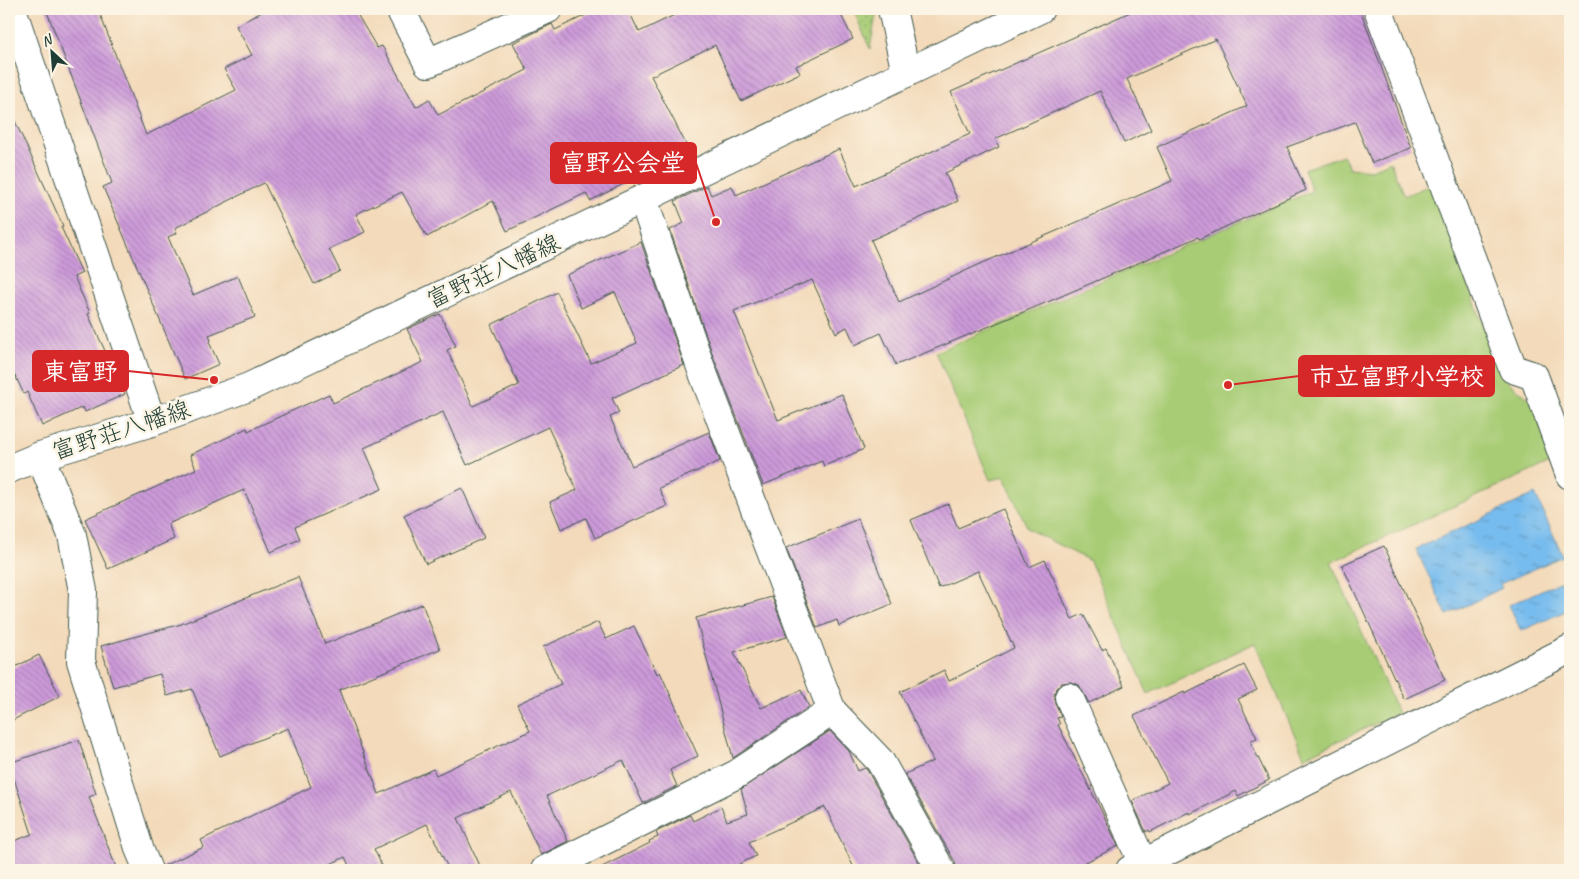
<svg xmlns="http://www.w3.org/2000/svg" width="1579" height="879" viewBox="0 0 1579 879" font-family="Caveat,'Klee One',sans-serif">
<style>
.park{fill:url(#park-dots);stroke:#638454}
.pitch{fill:#a7cc75;stroke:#638454}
.water{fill:url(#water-ripples);stroke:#4b7c91}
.building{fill:url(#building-back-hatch);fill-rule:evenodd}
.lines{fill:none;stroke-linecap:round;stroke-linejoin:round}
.minor-casing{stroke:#3f5548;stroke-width:30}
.secondary-casing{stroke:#3f5548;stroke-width:30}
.minor{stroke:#fff;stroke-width:28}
.secondary{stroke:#fff;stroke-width:28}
.labels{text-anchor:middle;stroke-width:5;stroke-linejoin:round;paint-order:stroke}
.street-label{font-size:24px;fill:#1f3d34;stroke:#fcf5e5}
.leader{fill:none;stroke:#d62828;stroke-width:2}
.callout-dot{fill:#d62828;stroke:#fcf5e5;stroke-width:2}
.callout{fill:#d62828;stroke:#d62828;stroke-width:2}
.callout-label{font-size:25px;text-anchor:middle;font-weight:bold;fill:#fff}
</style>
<defs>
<pattern id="park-dots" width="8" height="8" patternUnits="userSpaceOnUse" patternTransform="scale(1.25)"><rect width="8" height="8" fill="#a7cc75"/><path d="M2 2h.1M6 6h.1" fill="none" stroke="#87a761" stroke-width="1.8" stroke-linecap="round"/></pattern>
<pattern id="water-ripples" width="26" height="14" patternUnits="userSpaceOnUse" patternTransform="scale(1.25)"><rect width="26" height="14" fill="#77bcee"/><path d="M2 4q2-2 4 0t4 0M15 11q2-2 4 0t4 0" fill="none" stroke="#619ac2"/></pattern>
<pattern id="building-back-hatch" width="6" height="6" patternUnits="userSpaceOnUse" patternTransform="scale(1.25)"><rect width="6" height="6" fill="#cd9ada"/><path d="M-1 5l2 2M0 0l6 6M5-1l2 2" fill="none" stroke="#a67fb2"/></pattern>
</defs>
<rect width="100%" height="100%" fill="#fcf5e5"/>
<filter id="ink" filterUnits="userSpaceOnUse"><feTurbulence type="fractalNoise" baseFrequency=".02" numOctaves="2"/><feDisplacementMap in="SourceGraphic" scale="10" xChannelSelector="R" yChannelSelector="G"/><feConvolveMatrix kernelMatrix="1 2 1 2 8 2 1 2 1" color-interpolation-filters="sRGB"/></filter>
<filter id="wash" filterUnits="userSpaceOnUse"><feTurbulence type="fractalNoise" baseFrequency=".0096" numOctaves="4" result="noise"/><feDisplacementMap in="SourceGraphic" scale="20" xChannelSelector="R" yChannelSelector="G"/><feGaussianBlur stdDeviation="1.12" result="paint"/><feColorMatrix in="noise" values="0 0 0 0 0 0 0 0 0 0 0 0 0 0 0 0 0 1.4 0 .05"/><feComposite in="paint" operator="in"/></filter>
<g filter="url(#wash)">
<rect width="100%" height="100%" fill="#f3daba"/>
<path class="park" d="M 853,9 L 877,9 L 870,49 Z"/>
<path class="pitch" d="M 1343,155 L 1349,168 L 1372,170 L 1390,161 L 1404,196 L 1433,184 L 1501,376 L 1533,402 L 1554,461 L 1331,562 L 1398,713 L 1304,757 L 1255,643 L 1148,694 L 1090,561 L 1028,529 L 1004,477 L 990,480 L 936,352 L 1312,191 L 1304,169 Z"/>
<g class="water">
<path d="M 1535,494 L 1563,556 L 1500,584 L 1502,588 L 1447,615 L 1416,549 Z"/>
<path d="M 1570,577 L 1570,609 L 1521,631 L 1509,605 Z"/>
</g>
<g id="blocks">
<g class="building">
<path d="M 46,9 L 98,9 L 146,135 L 236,90 L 224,69 L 252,55 L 236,26 L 267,9 L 354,9 L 377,48 L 382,46 L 416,107 L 429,99 L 438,115 L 527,70 L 513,43 L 552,24 L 555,30 L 598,9 L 628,9 L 639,32 L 687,9 L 838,9 L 853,39 L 796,66 L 800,73 L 741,101 L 715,45 L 651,76 L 693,158 L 662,172 L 659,166 L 590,201 L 586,193 L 507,231 L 493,201 L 427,237 L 402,192 L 356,214 L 365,232 L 329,249 L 340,271 L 314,284 L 264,183 L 175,228 L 177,233 L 168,237 L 193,295 L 238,276 L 255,317 L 209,335 L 211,341 L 209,342 L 219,364 L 185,379 L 103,187 L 112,183 Z"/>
<path d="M 1137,9 L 1360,9 L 1411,148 L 1372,163 L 1355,122 L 1287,147 L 1306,190 L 1199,239 L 1198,237 L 1050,301 L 896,365 L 881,333 L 855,345 L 847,327 L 836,333 L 812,280 L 734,311 L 778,420 L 842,394 L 864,449 L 824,466 L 822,461 L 763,485 L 712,353 L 670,230 L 684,223 L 675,201 L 707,186 L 711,195 L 732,186 L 736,195 L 839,149 L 856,186 L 970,134 L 951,92 ZM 1216,39 L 1247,106 L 1157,147 L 1172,181 L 978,265 L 899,302 L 871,240 L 958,201 L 945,173 L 999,147 L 995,139 L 1100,91 L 1124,143 L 1151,130 L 1127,79 Z"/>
<path d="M 9,108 L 63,226 L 61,227 L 82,273 L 74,277 L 90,313 L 88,314 L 125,394 L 85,412 L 83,407 L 42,426 L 27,392 L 24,394 L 9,363 Z"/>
<path d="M 641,242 L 684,365 L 612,398 L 619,413 L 610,417 L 632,466 L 709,432 L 720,461 L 659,488 L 667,506 L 595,538 L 586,518 L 561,529 L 550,502 L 577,490 L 548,427 L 467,465 L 443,412 L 364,448 L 382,489 L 295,527 L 300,539 L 271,552 L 244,490 L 168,524 L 174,539 L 108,569 L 85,519 L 196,469 L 190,455 L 247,428 L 248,431 L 329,394 L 333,403 L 423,362 L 407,329 L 440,314 L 456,346 L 447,350 L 473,406 L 519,385 L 491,325 L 557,292 L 591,363 L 637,343 L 615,292 L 581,308 L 567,275 Z"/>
<path d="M 462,488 L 484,538 L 426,564 L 404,515 Z"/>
<path d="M 948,504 L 958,528 L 1003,509 L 1029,567 L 1045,560 L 1072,619 L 1083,614 L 1102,650 L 1106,648 L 1124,686 L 1089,703 L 1079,685 L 1071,682 L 1062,683 L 1056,688 L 1054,695 L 1055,703 L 1061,717 L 1057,718 L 1060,724 L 1058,725 L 1104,816 L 1118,846 L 1070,870 L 957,870 L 955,862 L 905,774 L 933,761 L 900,692 L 944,670 L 949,681 L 1014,648 L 978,571 L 939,588 L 911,520 Z"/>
<path d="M 858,519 L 892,604 L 839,626 L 837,620 L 817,628 L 786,548 Z"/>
<path d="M 1384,546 L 1445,680 L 1404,699 L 1342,565 Z"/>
<path d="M 298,577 L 325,644 L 422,604 L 440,649 L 339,690 L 379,794 L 433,769 L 436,775 L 530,731 L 517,704 L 561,684 L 543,647 L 598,622 L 606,639 L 634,626 L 657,674 L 660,672 L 698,756 L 670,770 L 677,786 L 643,803 L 623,760 L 547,796 L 568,841 L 541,855 L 511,792 L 458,818 L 482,870 L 449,870 L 427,824 L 374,849 L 384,870 L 351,870 L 345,857 L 318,870 L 163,870 L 163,866 L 204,847 L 201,840 L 311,787 L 288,728 L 220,756 L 192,689 L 167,696 L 160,674 L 113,687 L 101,646 L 181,624 Z"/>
<path d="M 772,597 L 787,637 L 734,652 L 761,708 L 801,690 L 809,707 L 733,758 L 696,618 Z"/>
<path d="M 39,655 L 60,696 L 9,722 L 9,670 Z"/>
<path d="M 1244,665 L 1257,690 L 1238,699 L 1257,738 L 1250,741 L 1269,780 L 1238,796 L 1236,791 L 1190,814 L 1189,812 L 1150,832 L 1149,830 L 1146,832 L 1132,801 L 1168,783 L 1134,716 L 1184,692 L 1185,694 Z"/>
<path d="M 830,731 L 849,751 L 858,771 L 865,768 L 867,770 L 923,870 L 855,870 L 825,807 L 749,842 L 756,856 L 727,870 L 596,870 L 650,843 L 649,841 L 658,837 L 656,832 L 690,815 L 693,821 L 721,807 L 727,821 L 748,814 L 741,789 Z"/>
<path d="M 79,740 L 96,794 L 89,797 L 117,870 L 9,870 L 9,843 L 32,834 L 9,763 Z"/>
</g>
</g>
</g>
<g filter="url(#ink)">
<use href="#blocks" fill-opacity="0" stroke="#3f5548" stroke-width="1"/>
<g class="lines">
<g class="minor-casing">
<g id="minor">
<path d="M 12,9 L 152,422"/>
<path d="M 400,9 L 428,63 L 548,9"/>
<path d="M 1378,9 L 1513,369 L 1534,376 L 1570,475"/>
<path d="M 906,73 L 1040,9"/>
<path d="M 643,199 L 701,368 L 832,711 L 880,761 L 941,870"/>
<path d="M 40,456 L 72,535 L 83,591 L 81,661 L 140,851 L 148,870"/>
<path d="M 1069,697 L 1143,864"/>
<path d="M 545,870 L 737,774 L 832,711"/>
<path d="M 1130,870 L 1570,649"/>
</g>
</g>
<g class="secondary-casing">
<path id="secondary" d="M 9,469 L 40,456 L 152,422 L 249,387 L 906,73 L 892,9"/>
</g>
<use href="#minor" class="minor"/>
<use href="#secondary" class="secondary"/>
</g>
</g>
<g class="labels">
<g class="street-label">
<text transform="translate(493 271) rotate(-25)" y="8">富野荘八幡線</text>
<text transform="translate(121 430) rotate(-18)" y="8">富野荘八幡線</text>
</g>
</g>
<path class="leader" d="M716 222L696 163M214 380L128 371M1228 385L1299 376"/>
<g class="callout-dot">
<circle cx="716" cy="222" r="5"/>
<circle cx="214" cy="380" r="5"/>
<circle cx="1228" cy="385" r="5"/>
</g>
<g class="callout">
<rect x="551" y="143" width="145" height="40" rx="5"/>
<rect x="33" y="351" width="95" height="40" rx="5"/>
<rect x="1299" y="356" width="195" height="40" rx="5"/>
</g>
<g class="callout-label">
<text x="623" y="171">富野公会堂</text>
<text x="80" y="380">東富野</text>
<text x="1397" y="385">市立富野小学校</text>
</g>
<rect width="1579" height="879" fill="none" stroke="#fcf5e5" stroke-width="30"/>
<g transform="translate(52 52) rotate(334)" stroke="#fcf5e5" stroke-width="4" paint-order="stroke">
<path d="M0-4L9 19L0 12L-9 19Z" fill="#1f3d34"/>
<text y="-8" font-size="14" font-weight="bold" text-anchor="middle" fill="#1f3d34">N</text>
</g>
</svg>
